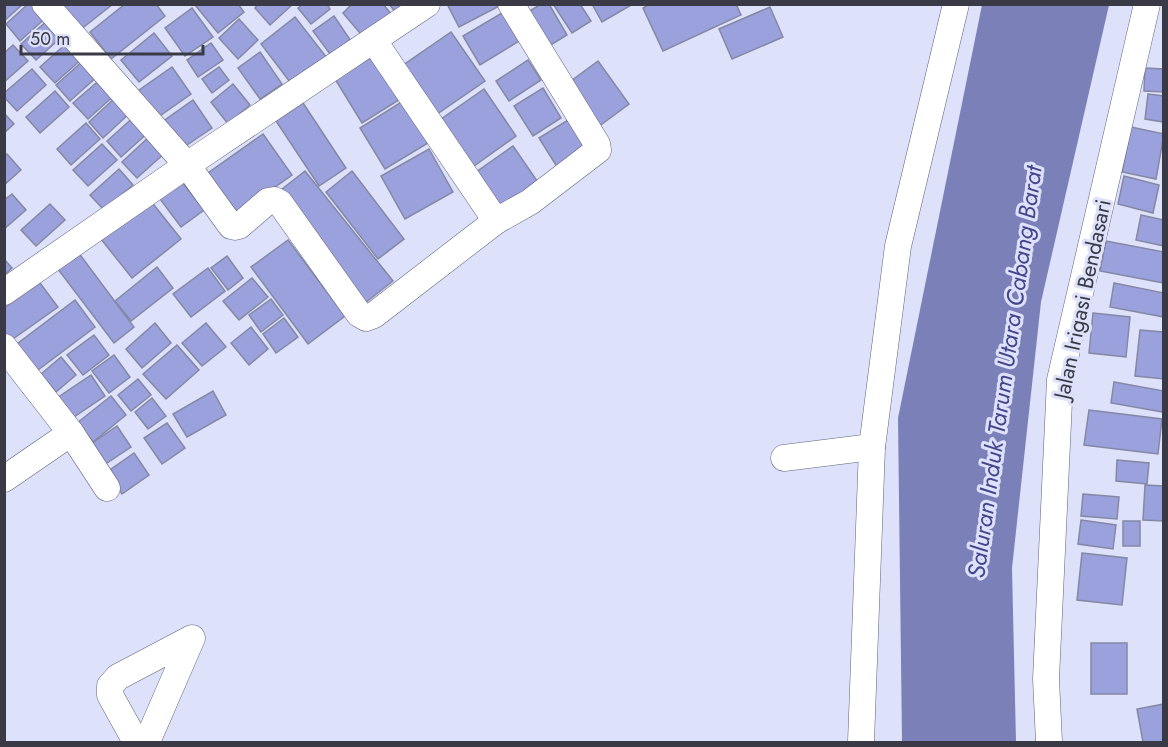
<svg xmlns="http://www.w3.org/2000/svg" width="1168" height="747" viewBox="0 0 1168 747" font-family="Jost,sans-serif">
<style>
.water{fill:#7b80b9}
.building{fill:#9ba1dd;stroke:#8488a4;stroke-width:1.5}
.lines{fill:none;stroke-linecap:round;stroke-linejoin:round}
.minor-casing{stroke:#5f627d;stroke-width:27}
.minor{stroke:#fff;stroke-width:26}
.labels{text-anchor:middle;stroke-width:6;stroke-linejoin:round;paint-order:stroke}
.street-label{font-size:22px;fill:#393a46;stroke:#dee1fa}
.water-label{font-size:24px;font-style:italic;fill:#43458d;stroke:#dee1fa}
</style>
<rect width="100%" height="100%" fill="#dee1fa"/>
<path class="water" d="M 982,5 L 1109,5 L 1041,302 L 1012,568 L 1016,742 L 902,742 L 898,418 Z"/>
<g class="building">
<path d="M 4,4 L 23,4 L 4,21 Z"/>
<path d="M 28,4 L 40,4 L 49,15 L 20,41 L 6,24 Z"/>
<path d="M 60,4 L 113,4 L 80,30 Z"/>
<path d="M 125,4 L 156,4 L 165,16 L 111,59 L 90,32 Z"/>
<path d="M 238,4 L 244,12 L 218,33 L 195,5 Z"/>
<path d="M 258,4 L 293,4 L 270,25 L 255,8 Z"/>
<path d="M 303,4 L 327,4 L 330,9 L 311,24 L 298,8 Z"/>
<path d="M 352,4 L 383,4 L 392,15 L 365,39 L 343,13 Z"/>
<path d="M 389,4 L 408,4 L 396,13 Z"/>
<path d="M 447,4 L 503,4 L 459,27 Z"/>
<path d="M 541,4 L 549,4 L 567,35 L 541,51 L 520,17 Z"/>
<path d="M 553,4 L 580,4 L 591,21 L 572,33 Z"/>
<path d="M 592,4 L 633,4 L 602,22 Z"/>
<path d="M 650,4 L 736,4 L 741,15 L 663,51 L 643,8 Z"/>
<path d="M 770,7 L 783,37 L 732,59 L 719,29 Z"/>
<path d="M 192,8 L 213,37 L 185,56 L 165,28 Z"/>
<path d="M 507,10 L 524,38 L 480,65 L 463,36 Z"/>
<path d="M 334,16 L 353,44 L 333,58 L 313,31 Z"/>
<path d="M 295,17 L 331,63 L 296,90 L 261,44 Z"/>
<path d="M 50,18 L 65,34 L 36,60 L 21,44 Z"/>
<path d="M 239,19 L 258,40 L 238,59 L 219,38 Z"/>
<path d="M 451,32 L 485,81 L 430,119 L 396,70 Z"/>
<path d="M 154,33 L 172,56 L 139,82 L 121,60 Z"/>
<path d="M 69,41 L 84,57 L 55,83 L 40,67 Z"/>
<path d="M 211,43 L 223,60 L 198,77 L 187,60 Z"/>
<path d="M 13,45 L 28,61 L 4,82 L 4,53 Z"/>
<path d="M 260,52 L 282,84 L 260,99 L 238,68 Z"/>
<path d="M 375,55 L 402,98 L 362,123 L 335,79 Z"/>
<path d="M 85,59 L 99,75 L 70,101 L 56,85 Z"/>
<path d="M 528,60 L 541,80 L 509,101 L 496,81 Z"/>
<path d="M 598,61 L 629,104 L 598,127 L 567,84 Z"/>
<path d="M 172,67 L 191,94 L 154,120 L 135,93 Z"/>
<path d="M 219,67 L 229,80 L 212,93 L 202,79 Z"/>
<path d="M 1145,68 L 1164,69 L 1164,92 L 1144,91 Z"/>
<path d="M 32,69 L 46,85 L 17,111 L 4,97 L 4,93 Z"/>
<path d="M 103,77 L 117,93 L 88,119 L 73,103 Z"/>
<path d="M 233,84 L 250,105 L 228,124 L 211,102 Z"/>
<path d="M 543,88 L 561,118 L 533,136 L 514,106 Z"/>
<path d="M 484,89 L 516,136 L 467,171 L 434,124 Z"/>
<path d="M 55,91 L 69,107 L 40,133 L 26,117 Z"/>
<path d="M 1148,94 L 1164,96 L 1164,122 L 1145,119 Z"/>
<path d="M 118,95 L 132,111 L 103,138 L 89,122 Z"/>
<path d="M 193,100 L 212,128 L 181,149 L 162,122 Z"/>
<path d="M 403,101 L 428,143 L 385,169 L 360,128 Z"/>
<path d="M 303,103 L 346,168 L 319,186 L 276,121 Z"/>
<path d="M 4,113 L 14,124 L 4,133 Z"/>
<path d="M 136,115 L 150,131 L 121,157 L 107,141 Z"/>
<path d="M 568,120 L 588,153 L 559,170 L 539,138 Z"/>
<path d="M 86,123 L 100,139 L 71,165 L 57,149 Z"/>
<path d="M 1131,127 L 1164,134 L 1156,179 L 1122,172 Z"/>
<path d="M 263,134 L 292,175 L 237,214 L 208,173 Z"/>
<path d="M 151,135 L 166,152 L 137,178 L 122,162 Z"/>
<path d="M 102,144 L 117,160 L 88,186 L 73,170 Z"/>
<path d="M 513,146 L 542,188 L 498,218 L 469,177 Z"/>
<path d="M 429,149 L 453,192 L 405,219 L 381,176 Z"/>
<path d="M 7,154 L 21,170 L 4,185 L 4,156 Z"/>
<path d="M 119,169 L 133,185 L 104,210 L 90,195 Z"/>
<path d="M 305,171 L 393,281 L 365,303 L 277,193 Z"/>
<path d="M 352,171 L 404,239 L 378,259 L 326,192 Z"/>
<path d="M 1124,176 L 1159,185 L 1153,213 L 1118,204 Z"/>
<path d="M 182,182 L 204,210 L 181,227 L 160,199 Z"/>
<path d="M 12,194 L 26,210 L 4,229 L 4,200 Z"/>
<path d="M 150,200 L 181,239 L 132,278 L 101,239 Z"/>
<path d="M 50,204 L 65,220 L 36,246 L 21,230 Z"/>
<path d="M 1141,215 L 1164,220 L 1164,246 L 1136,240 Z"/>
<path d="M 288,240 L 345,316 L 308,344 L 251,267 Z"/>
<path d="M 1106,241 L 1164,252 L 1164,283 L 1100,271 Z"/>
<path d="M 78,252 L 134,327 L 114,343 L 57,268 Z"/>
<path d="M 227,256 L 243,278 L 228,290 L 211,268 Z"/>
<path d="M 4,259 L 12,268 L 4,275 Z"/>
<path d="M 157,267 L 173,288 L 131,321 L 115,301 Z"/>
<path d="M 208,268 L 225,291 L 191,317 L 173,294 Z"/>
<path d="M 252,278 L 268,297 L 239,320 L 223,301 Z"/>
<path d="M 40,283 L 58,307 L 10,341 L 4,334 L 4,308 Z"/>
<path d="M 1114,283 L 1164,293 L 1164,317 L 1110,307 Z"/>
<path d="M 271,299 L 283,315 L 261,332 L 249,315 Z"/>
<path d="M 75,300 L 95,327 L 38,370 L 17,344 Z"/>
<path d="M 1093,313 L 1130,317 L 1126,357 L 1089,353 Z"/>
<path d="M 284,318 L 298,337 L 276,353 L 263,334 Z"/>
<path d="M 155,323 L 171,343 L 142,368 L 126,349 Z"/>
<path d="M 206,323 L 226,347 L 202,366 L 182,343 Z"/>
<path d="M 251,327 L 268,349 L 249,365 L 231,343 Z"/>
<path d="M 1140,330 L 1164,332 L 1164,379 L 1135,376 Z"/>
<path d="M 94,335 L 109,355 L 83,375 L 67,355 Z"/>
<path d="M 177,345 L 199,370 L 166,399 L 143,374 Z"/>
<path d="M 114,355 L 130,377 L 109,393 L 92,371 Z"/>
<path d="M 61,357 L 76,375 L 56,392 L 41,374 Z"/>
<path d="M 91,375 L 105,396 L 71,419 L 57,398 Z"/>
<path d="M 138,379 L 151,395 L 131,411 L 118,395 Z"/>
<path d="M 1114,382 L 1164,391 L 1163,412 L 1111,403 Z"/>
<path d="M 213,391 L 226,415 L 187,437 L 173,414 Z"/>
<path d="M 111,396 L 126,415 L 93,442 L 77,423 Z"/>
<path d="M 152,398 L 166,416 L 148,429 L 135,412 Z"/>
<path d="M 1089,410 L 1162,419 L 1158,454 L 1084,445 Z"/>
<path d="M 167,423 L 185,448 L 162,464 L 144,438 Z"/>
<path d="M 117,426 L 131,447 L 101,467 L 88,446 Z"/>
<path d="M 134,453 L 149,475 L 122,494 L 107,472 Z"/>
<path d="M 1117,460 L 1149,463 L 1147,484 L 1116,481 Z"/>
<path d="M 1145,485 L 1164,486 L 1164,521 L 1143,520 Z"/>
<path d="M 1083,494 L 1119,497 L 1117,519 L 1081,516 Z"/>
<path d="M 1081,520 L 1116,525 L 1113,549 L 1078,544 Z"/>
<rect x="1123" y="521" width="17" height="25"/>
<path d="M 1082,553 L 1127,558 L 1122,605 L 1077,600 Z"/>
<rect x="1091" y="643" width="36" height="51"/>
<path d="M 1164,704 L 1164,742 L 1143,742 L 1137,709 Z"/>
</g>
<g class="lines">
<g class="minor-casing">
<g id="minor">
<path d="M 45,4 L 187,165 L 231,226 L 235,227 L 239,226 L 268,201 L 274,200 L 280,203 L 359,314 L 366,318 L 374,315 L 496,221 L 530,202 L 598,150 L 597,144 L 511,4"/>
<path d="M 374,41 L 496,221"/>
<path d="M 4,292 L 187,165 L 427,4"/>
<path d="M 4,347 L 71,433 L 107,488"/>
<path d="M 784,458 L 872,447"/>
<path d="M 4,479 L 71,433"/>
<path d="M 136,742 L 110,695 L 110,686 L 118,677 L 192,638 L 147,742"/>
<path d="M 861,742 L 872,447 L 898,246 L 956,4"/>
<path d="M 1049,742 L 1046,679 L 1060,380 L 1147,4"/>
</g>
</g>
<use href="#minor" class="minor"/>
</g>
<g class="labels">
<g class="street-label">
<text transform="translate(1082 299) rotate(-78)" y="8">Jalan Irigasi Bendasari</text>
</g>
<g class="water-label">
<text transform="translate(1005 372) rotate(-82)" y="8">Saluran Induk Tarum Utara Cabang Barat</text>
</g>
</g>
<rect width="1168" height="747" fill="none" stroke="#393a46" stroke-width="12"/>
<path d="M21 45v9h182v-9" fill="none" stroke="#393a46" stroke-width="3"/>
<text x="30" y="45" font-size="18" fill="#393a46" stroke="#dee1fa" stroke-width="4.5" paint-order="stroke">50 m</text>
</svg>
